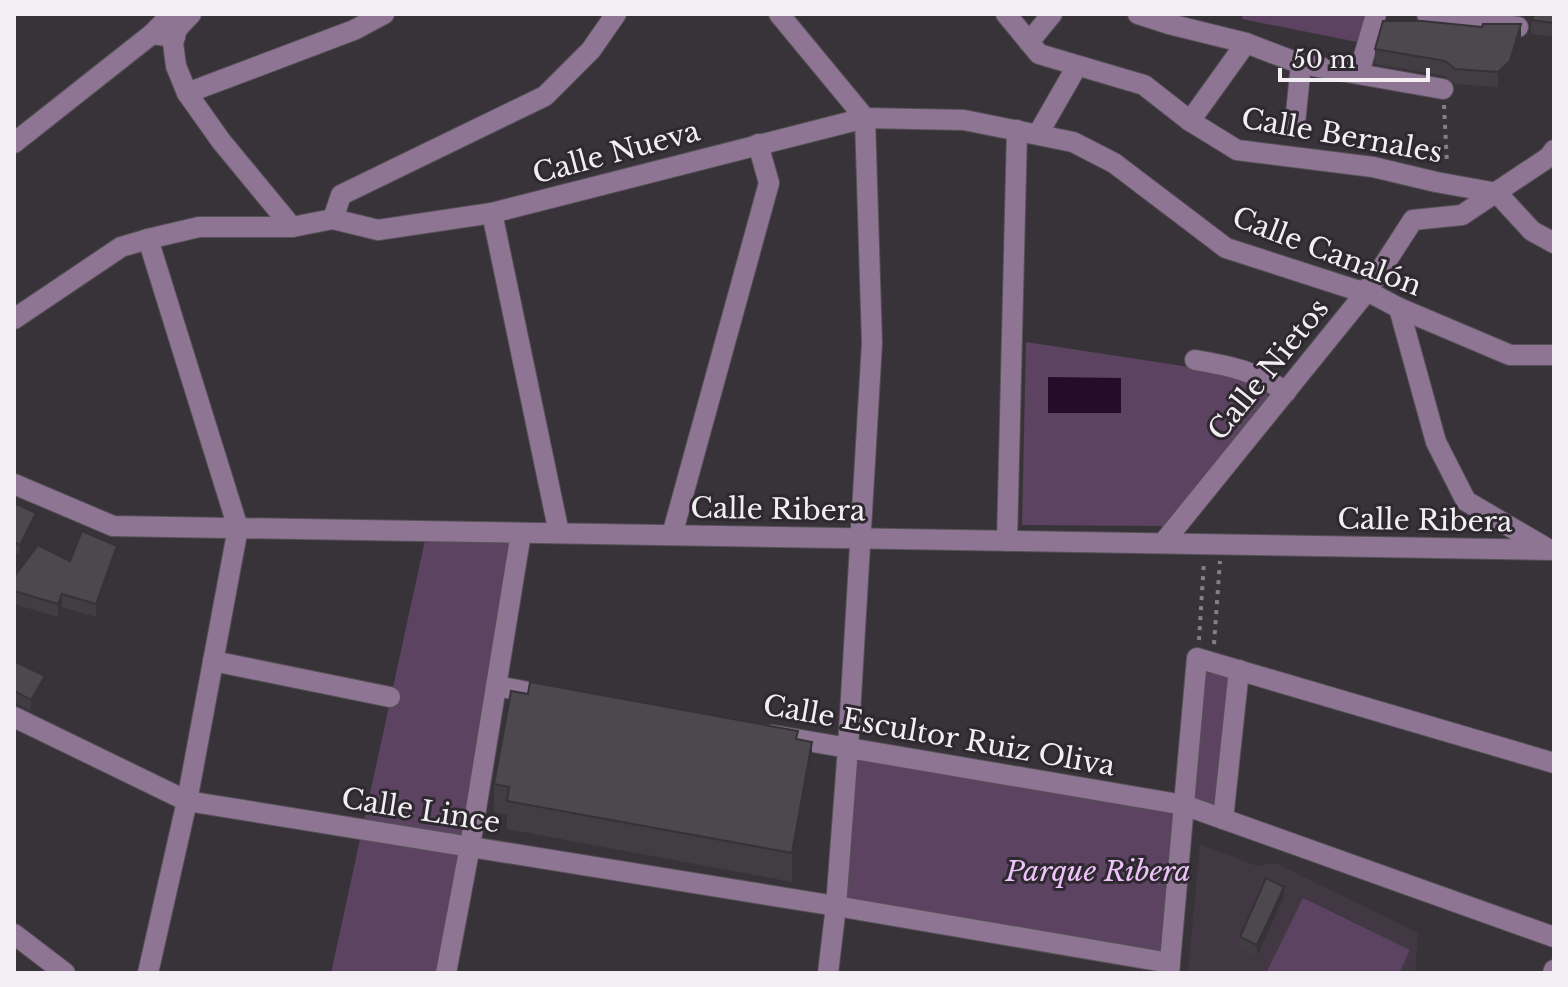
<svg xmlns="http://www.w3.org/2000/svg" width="1568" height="987" viewBox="0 0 1568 987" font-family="'Libre Baskerville',serif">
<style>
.built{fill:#423844}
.green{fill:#5b4361}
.water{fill:#240d29}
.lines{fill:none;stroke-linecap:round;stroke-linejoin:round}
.minor-casing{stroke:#565157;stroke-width:22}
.path{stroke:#858086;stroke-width:4;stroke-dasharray:4 6;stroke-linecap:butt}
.minor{stroke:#8e7594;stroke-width:20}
.wall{fill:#423d43}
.shaded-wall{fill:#363237}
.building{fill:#4d474e;stroke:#363237;stroke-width:2}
.labels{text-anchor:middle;stroke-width:6;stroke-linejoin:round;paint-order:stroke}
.street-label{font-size:28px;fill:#f2eef3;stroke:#2e292f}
.park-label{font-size:28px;font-style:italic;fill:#eec2fa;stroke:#2e292f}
</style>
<rect width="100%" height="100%" fill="#383339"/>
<path class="built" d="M 1200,844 L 1257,866 L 1275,863 L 1418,933 L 1415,973 L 1188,973 Z"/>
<g class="green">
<path d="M 1243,14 L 1371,14 L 1362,43 L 1242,19 Z"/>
<path d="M 1026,342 L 1235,374 L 1267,390 L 1268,398 L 1163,526 L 1022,525 Z"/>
<path d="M 427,531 L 521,533 L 446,973 L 331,973 Z"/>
<path d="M 1197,658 L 1239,670 L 1223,819 L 1185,805 L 1170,963 L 836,906 L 848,748 L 1184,805 Z"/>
<path d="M 1303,898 L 1410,950 L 1399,973 L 1266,973 Z"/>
</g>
<path class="water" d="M 1048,377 L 1121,378 L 1121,413 L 1048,413 Z"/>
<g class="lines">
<g class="minor-casing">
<g id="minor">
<path d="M 191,14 L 177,29 L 173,43 L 176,66 L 187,93 L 221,141 L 292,227"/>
<path d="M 779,14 L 865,118"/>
<path d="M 1006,14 L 1039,54 L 1144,85 L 1190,121 L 1237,150 L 1373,167 L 1436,182 L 1497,193"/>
<path d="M 1138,14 L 1169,24 L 1246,43 L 1301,64 L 1443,89"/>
<path d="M 1427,14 L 1518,27"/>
<path d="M 152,34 L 172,14"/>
<path d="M 1029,42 L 1052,14"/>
<path d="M 1359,73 L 1376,14"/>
<path d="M 187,93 L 354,30 L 384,14"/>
<path d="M 1190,121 L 1246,43"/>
<path d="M 1295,123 L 1301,64"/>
<path d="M 1038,134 L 1077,66"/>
<path d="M 14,143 L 152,34 L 175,37"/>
<path d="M 1497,193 L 1532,231 L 1554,243"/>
<path d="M 492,213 L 559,533"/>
<path d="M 333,219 L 341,195 L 545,96 L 591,50 L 616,14"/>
<path d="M 1399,308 L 1436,442 L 1466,501 L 1548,549"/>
<path d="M 14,319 L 121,247 L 148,239 L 199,227 L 292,227 L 333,219 L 378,230 L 492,213 L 865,118 L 964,120 L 1073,142 L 1114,163 L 1226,248 L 1356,290 L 1367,291 L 1399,308 L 1510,355 L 1554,355"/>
<path d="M 1195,360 C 1231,366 1255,371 1286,392"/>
<path d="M 14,484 L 113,526 L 1554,550"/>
<path d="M 672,535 L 769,183 L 758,144"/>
<path d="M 1007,541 L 1017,130"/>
<path d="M 1163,543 L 1367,291 L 1413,220 L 1462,215 L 1549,157 L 1554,150"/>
<path d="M 213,661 L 390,697"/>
<path d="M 496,686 L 555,697"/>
<path d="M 14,717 L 187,801 L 836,906 L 1170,963"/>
<path d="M 772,735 L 1184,805 L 1554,937"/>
<path d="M 1223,819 L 1239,670"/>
<path d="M 14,934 L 65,973"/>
<path d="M 148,973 L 187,801 L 238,528 L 148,239"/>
<path d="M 446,973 L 470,846 L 521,533"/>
<path d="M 828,973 L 836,906 L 848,748 L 872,343 L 865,118"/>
<path d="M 1169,973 L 1197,658 L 1554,763"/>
<path d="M 1553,973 L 1554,970"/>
</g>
</g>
<g class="path">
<path d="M 1444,105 L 1447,164"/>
<path d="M 1199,640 L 1204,561"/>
<path d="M 1214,644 L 1220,561"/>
</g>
<use href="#minor" class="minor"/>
</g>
<g class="wall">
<path d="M 1554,14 L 1554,37 L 1531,34 L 1531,20 Z"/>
<path d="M 1521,39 L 1510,76 L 1498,87 L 1455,84 L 1445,76 L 1375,64 L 1375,49 Z"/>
<path d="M 14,503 L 36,523 L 20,555 L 14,552 Z"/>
<path d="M 117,559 L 96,617 L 62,607 L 58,617 L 14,604 L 14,577 L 70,561 Z"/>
<path d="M 14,661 L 45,687 L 31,711 L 14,702 Z"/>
<path d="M 798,740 L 812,771 L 792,882 L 507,829 L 507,815 L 494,812 L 494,784 Z"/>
<path d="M 1284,897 L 1257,956 L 1240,948 L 1240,937 Z"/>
</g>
<g class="shaded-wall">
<path d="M 1521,24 L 1521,39 L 1510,76 L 1498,87 L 1498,72 Z"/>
<path d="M 36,513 L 36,523 L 20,555 L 20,545 Z"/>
<path d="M 117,546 L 117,559 L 96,617 L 96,604 Z"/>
<path d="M 62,594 L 62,607 L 58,617 L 58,604 Z"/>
<path d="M 45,676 L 45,687 L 31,711 L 31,700 Z"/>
<path d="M 812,742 L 812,771 L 792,882 L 792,853 Z"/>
<path d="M 1284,887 L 1284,897 L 1257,956 L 1257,945 Z"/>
</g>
<g class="building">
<path d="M 1535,14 L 1554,14 L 1554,23 L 1531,20 Z"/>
<path d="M 1383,21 L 1422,21 L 1482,27 L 1483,24 L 1521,24 L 1510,61 L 1498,72 L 1455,69 L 1445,61 L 1375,49 Z"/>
<path d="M 14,503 L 36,513 L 20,545 L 14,542 Z"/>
<path d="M 82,531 L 117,546 L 96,604 L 62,594 L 58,604 L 14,591 L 14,577 L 38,545 L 70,561 Z"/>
<path d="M 14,661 L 45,676 L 31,700 L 14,691 Z"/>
<path d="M 530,682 L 798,731 L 796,739 L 812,742 L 792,853 L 507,801 L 509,787 L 494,784 L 511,691 L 528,694 Z"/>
<path d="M 1266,878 L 1284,887 L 1257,945 L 1240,937 Z"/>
</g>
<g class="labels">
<g class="street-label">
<text transform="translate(1342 135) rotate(10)" y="10">Calle Bernales</text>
<text transform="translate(616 152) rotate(-15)" y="10">Calle Nueva</text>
<text transform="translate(1327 251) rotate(21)" y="10">Calle Canalón</text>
<text transform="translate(1268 369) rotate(-51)" y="10">Calle Nietos</text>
<text transform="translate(778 509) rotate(1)" y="10">Calle Ribera</text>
<text transform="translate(1425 520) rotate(1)" y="10">Calle Ribera</text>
<text transform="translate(939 735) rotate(10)" y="10">Calle Escultor Ruiz Oliva</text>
<text transform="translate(421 810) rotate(9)" y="10">Calle Lince</text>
</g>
<g class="park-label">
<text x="1098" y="881">Parque Ribera</text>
</g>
</g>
<rect width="1568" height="987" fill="none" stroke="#f2eef3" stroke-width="32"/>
<path d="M1280 68v12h148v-12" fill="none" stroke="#f2eef3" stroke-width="4"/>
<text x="1292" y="68" font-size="24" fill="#f2eef3" stroke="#2e292f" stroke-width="6" paint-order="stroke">50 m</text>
</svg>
